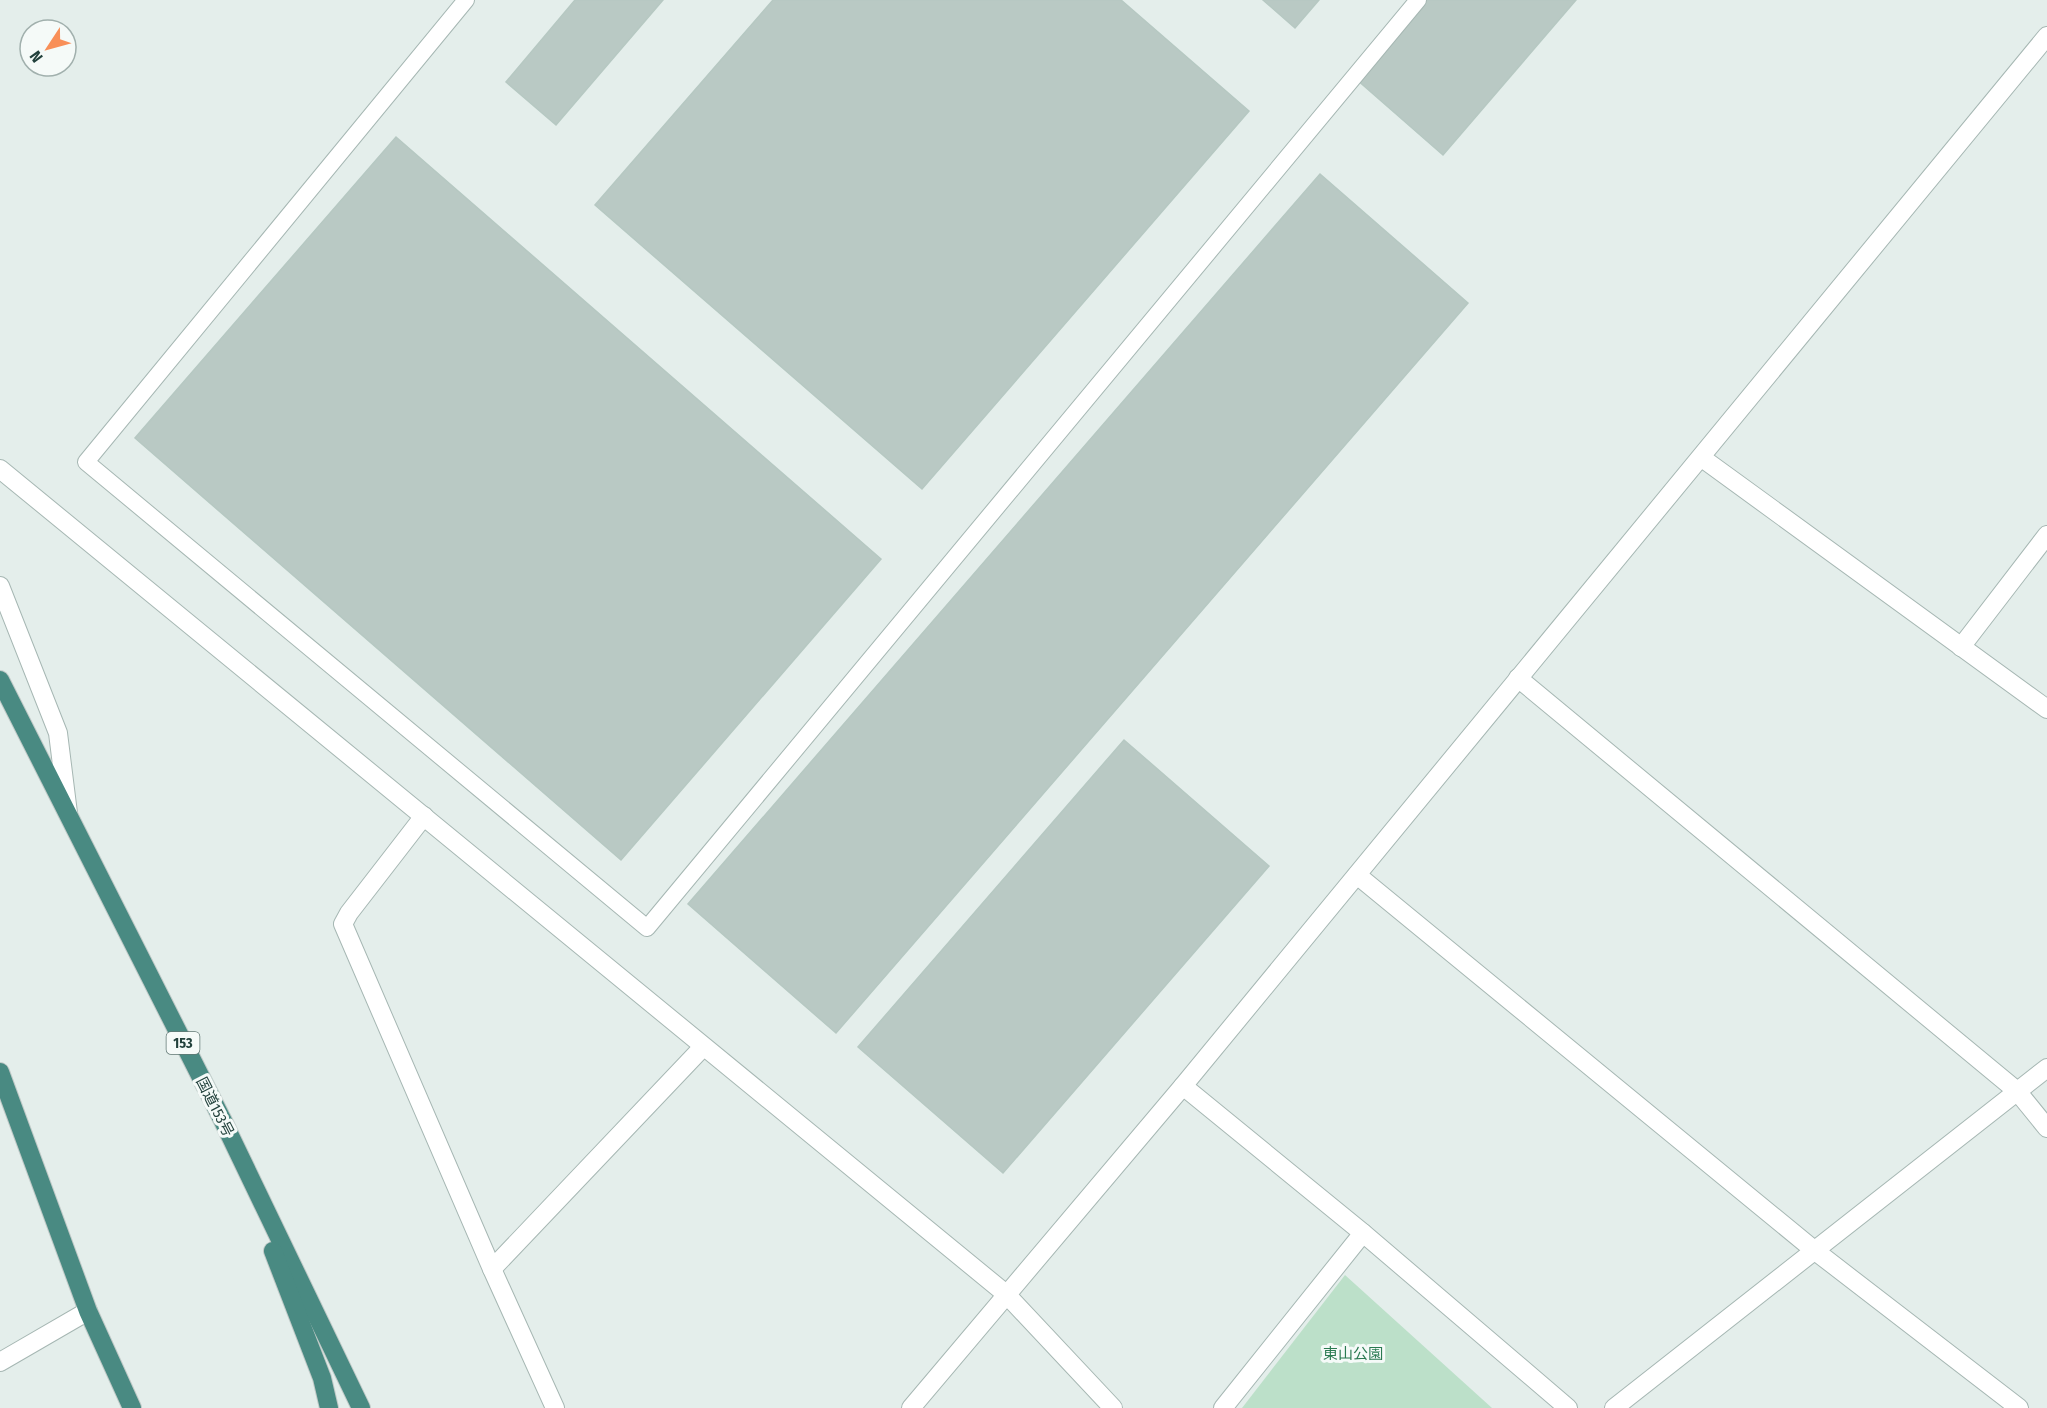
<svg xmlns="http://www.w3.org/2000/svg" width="2047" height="1408" viewBox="0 0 2047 1408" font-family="'Fira Sans Condensed','Noto Sans JP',sans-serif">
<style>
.green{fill:#bce0c9}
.building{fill:#b9c9c4;stroke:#b6c8c2;stroke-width:1.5}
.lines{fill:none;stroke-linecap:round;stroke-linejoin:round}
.service-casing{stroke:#a6b7b3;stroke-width:18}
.minor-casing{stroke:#a6b7b3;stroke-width:20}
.tertiary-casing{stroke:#a6b7b3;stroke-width:20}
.trunk-casing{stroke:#c1cac8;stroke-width:20}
.service{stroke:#fff;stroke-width:16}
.minor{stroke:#fff;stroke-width:18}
.tertiary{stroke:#fff;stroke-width:18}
.trunk{stroke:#498a82;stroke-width:18}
.labels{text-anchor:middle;stroke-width:6;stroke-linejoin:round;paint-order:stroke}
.shield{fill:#f5faf8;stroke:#617874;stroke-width:1.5}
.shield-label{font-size:14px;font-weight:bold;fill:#22413c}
.street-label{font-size:15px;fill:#22413c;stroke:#f5faf8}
.park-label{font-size:15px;fill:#2a7a51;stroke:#f5faf8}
</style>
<rect width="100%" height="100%" fill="#e4eeeb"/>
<path class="green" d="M 1345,1275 L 1492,1408 L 1242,1408 Z"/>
<g class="building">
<path d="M 575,0 L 663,0 L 556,125 L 506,82 Z"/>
<path d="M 773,0 L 1121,0 L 1249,111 L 922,489 L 595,205 Z"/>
<path d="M 1263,0 L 1319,0 L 1295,28 Z"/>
<path d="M 1424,0 L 1576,0 L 1443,155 L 1356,79 Z"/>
<path d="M 396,137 L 881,559 L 621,860 L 135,438 Z"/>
<path d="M 1320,174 L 1468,303 L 836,1033 L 688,904 Z"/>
<path d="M 1124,740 L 1269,866 L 1003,1173 L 858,1047 Z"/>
</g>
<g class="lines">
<g class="service-casing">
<path id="service" d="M 466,0 L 86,462 L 647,928 L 1418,0"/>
</g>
<g class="minor-casing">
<g id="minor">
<path d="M 1702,458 L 2047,709"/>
<path d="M 0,469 L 1006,1294 L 1113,1408"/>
<path d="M 0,586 L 58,733 L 68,813"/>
<path d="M 1961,647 L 2047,535"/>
<path d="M 1518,678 L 2017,1091 L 2047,1128"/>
<path d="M 424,816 L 349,913 L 343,924 L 492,1269 L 555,1408"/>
<path d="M 1357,875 L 1814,1250 L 2019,1408"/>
<path d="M 1183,1086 L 1363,1233 L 1568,1408"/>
<path d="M 492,1269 L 703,1047"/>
<path d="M 1223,1408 L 1363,1233"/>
<path d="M 1614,1408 L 2047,1068"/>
</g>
</g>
<g class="tertiary-casing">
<g id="tertiary">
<path d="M 0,1362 L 88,1311"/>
<path d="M 911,1408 L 1183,1086 L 2047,36"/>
</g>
</g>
<g class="trunk-casing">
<g id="trunk">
<path d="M 0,680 L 223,1121 L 361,1408"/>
<path d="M 0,1072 L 88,1311 L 132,1408"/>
<path d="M 273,1251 L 322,1378 L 329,1408"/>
</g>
</g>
<use href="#service" class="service"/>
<use href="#minor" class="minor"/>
<use href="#tertiary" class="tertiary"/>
<use href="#trunk" class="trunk"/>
</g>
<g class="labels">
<rect class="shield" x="166.5" y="1032" width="33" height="22" rx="4.5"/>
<g class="shield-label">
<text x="183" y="1048">153</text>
</g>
<g class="street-label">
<text transform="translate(215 1107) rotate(63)" y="5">国道153号</text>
</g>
<g class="park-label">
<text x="1353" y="1359">東山公園</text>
</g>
</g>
<g transform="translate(48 48) rotate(234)"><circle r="28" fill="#f5faf8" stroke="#a1b0ad" stroke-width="1.5"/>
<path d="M0-4.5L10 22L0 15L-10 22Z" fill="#f88f58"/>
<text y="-9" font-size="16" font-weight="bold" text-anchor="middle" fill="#22413c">N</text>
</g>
</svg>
